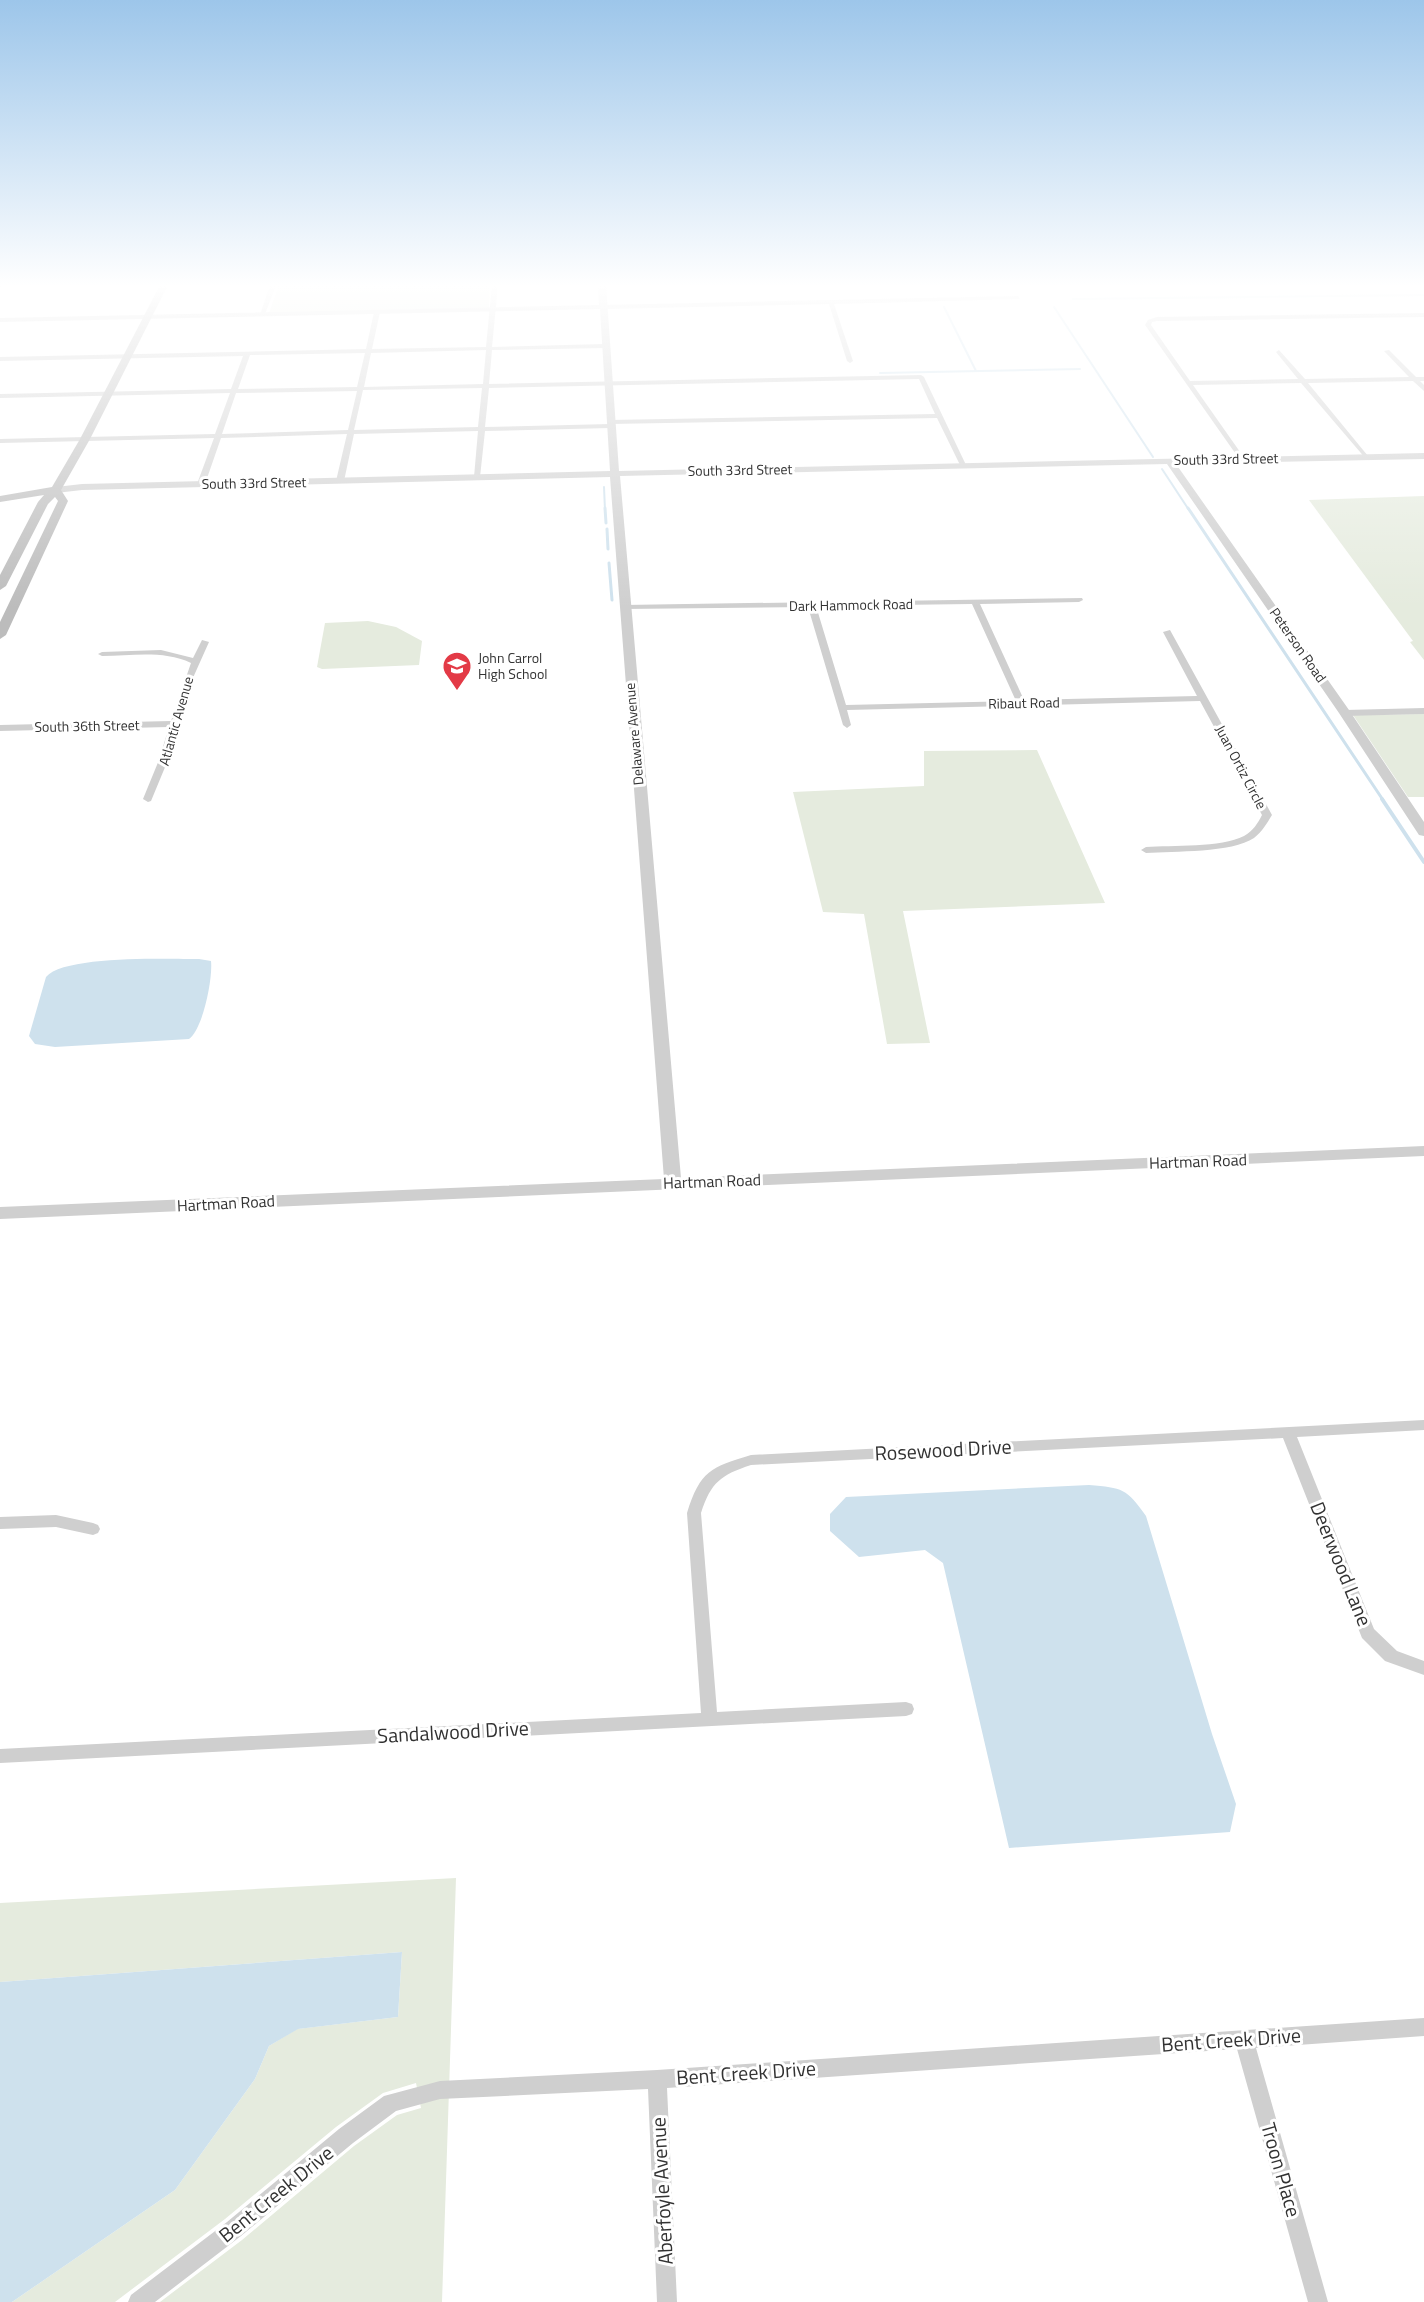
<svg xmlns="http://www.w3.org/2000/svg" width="1424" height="2302" viewBox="0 0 1424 2302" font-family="'Titillium Web',sans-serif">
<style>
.green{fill:#e5ebde}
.water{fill:#cee1ed}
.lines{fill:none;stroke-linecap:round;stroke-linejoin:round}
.stream-far2{stroke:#cee1ed;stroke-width:2}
.stream-far1{stroke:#cee1ed;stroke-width:3}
.stream{stroke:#cee1ed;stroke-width:4}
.minor{fill:#cfcfcf;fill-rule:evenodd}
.tertiary{fill:#cfcfcf;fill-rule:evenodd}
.secondary{fill:#bcbcbc;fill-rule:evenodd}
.labels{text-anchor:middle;stroke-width:6;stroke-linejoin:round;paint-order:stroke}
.far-street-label{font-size:14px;fill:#323232;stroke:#fff}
.far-poi-label{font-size:14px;fill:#323232;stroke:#fff;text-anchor:start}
.street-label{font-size:16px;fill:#323232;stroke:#fff}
.near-street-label{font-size:20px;fill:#323232;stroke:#fff}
</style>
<rect width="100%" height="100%" fill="#fff"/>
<g class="green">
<path d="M 279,285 L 490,285 L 489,308 L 269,313 Z"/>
<path d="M 1424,496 L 1424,660 L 1410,642 L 1413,641 L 1309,500 Z"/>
<path d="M 368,621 L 396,627 L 422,641 L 419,665 L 322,669 L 317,667 L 325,623 Z"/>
<path d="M 1424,714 L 1424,797 L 1408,797 L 1353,715 Z"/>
<path d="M 1037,750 L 1105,903 L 903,911 L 930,1043 L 887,1044 L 864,914 L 823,912 L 793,792 L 924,786 L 924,751 Z"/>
<path d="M 456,1878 L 442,2302 L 160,2302 L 242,2240 L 354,2146 L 397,2115 L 421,2108 L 416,2083 L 383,2093 L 336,2127 L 225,2219 L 115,2302 L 12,2302 L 175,2190 L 255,2079 L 269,2046 L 297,2029 L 398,2017 L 402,1952 L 0,1982 L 0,1903 Z"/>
</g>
<g class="water">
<path d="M 199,959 L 211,961 C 213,978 203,1029 189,1039 L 55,1047 L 35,1044 L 29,1036 L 46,977 C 64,955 169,959 199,959 Z"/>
<path d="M 1089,1485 C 1123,1488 1126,1488 1146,1516 L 1212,1734 L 1236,1804 L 1230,1832 L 1009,1848 L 943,1563 L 925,1550 L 859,1557 L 830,1531 L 830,1514 L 846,1497 Z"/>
<path d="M 402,1952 L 398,2017 L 298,2029 L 269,2046 L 255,2079 L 175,2190 L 12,2302 L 0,2302 L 0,1982 Z"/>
</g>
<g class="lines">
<g class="stream-far2">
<path d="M 1073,299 L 1424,295"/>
<path d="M 944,307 L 976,371"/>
<path d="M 1054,307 L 1153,457"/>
<path d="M 880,373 L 1080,369"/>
<path d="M 1162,469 L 1189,510"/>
<path d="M 604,487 L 605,510"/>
</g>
<g class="stream-far1">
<path d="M 605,508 L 606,523"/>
<path d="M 1188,508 L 1383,800"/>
<path d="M 607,529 L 608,549"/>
<path d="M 609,563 L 612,600"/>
</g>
<path class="stream" d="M 1382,799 L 1424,862"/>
<g class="minor">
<path d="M 0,285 L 3,285 L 0,287 Z"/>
<path d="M 270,285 L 276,285 L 265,314 L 260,315 Z"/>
<path d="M 492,285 L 498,285 L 492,347 L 605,344 L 608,346 L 605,348 L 492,350 L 489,384 L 921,375 L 924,377 L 966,465 L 963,467 L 960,465 L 937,418 L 610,424 L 607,422 L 610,420 L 935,414 L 919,379 L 489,388 L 485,427 L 610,424 L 613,426 L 610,428 L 485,431 L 480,477 L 477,479 L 474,477 L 478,431 L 354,434 L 344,481 L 340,483 L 336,481 L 347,434 L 221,438 L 205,484 L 201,486 L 197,484 L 214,438 L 0,443 L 0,439 L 215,434 L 230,393 L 0,398 L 0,394 L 231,389 L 243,356 L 0,361 L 0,357 L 366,349 L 374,312 L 377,310 L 380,312 L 372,349 L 486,347 ZM 486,350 L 483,384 L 364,387 L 371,353 ZM 365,353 L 357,387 L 238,389 L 250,355 ZM 482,388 L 478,427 L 354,430 L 363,390 ZM 357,391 L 348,430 L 222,434 L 236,393 Z"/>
<path d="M 1018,296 L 1020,299 L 834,304 L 853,361 L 850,363 L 847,361 L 829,304 L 603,309 L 600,307 L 603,305 Z"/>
<path d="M 1424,313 L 1424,317 L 1157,321 L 1152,322 L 1151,325 L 1190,381 L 1298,379 L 1276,352 L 1279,350 L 1305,379 L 1409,377 L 1384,351 L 1389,350 L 1416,377 L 1424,377 L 1424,381 L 1420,381 L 1424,385 L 1424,391 L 1413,381 L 1308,383 L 1368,456 L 1368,458 L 1366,459 L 1301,383 L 1193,385 L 1245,459 L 1240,460 L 1145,325 L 1148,320 L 1157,317 Z"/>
<path d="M 1082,598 L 1083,600 L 1079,602 L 980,604 L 1024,700 L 1197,696 L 1163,632 L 1170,630 L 1272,815 C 1267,823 1262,832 1254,838 C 1232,853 1174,851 1146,853 L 1141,850 L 1146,847 C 1172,845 1221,848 1244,836 C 1253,831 1258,823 1262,815 L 1200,701 L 847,710 L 851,725 L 847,728 L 843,725 L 808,607 L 624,609 L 620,607 L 624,605 ZM 972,604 L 1016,701 L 846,705 L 816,606 Z"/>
<path d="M 202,640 L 209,642 L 192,680 L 168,760 L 151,801 L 148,802 L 143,799 L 159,760 L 169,727 L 0,731 L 0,725 L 171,721 L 191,663 C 163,650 132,656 102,656 L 98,654 L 102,652 L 161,650 L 193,658 Z"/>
<path d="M 1424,708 L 1424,714 L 1345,716 L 1341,713 L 1345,710 Z"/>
<path d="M 1424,1420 L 1424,1430 L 1297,1437 L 1374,1629 L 1397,1651 L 1424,1661 L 1424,1675 L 1385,1661 L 1362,1638 L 1283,1438 L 751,1465 C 721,1475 711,1482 701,1513 L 717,1712 L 906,1702 L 912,1704 L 914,1709 L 912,1714 L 906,1716 L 0,1763 L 0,1749 L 701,1713 L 687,1513 C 700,1471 711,1467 751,1455 Z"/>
<path d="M 56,1515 L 93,1523 L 98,1525 L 100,1529 L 98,1533 L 93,1535 L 56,1527 L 0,1529 L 0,1517 Z"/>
<path d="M 1424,2018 L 1424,2036 L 1256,2048 L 1328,2302 L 1308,2302 L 1237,2049 L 667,2088 L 677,2302 L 657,2302 L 648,2089 L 440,2099 L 396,2111 L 353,2143 L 241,2236 L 155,2302 L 128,2302 L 131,2295 L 227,2222 L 339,2129 L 384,2096 L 440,2081 L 657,2070 Z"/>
</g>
<path class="tertiary" d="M 598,285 L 606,285 L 619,471 L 1424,453 L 1424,459 L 1176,464 L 1349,710 L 1424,822 L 1424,836 L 1419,835 L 1339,713 L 1167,464 L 620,476 L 681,1178 L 1424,1146 L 1424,1156 L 0,1219 L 0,1207 L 664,1179 L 610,477 L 82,490 L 56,493 L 51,490 L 56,487 L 82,484 L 610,471 L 600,309 L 0,322 L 0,318 L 599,305 Z"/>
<path class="secondary" d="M 160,285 L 168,285 L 90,439 L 61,490 L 68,501 L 6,635 L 0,639 L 0,622 L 58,501 L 55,497 L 48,504 L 6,586 L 0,590 L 0,575 L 38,502 L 44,495 L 0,502 L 0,496 L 52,487 L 80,439 Z"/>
</g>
<linearGradient id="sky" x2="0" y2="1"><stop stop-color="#9dc6ea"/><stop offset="0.47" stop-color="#fff"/><stop offset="1" stop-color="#fff" stop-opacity="0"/></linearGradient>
<rect width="1424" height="608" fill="url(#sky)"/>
<defs>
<g id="school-pin" transform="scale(1.5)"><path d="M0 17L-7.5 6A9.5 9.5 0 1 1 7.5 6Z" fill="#e33a46" stroke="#fff"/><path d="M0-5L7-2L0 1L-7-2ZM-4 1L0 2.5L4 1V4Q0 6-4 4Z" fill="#fff"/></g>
</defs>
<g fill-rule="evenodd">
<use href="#school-pin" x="457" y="666"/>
</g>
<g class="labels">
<g class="far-street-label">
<text transform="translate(1226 459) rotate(-1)" y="5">South 33rd Street</text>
<text transform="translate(740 470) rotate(-1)" y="5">South 33rd Street</text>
<text transform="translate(254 483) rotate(-1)" y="5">South 33rd Street</text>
<text transform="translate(851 605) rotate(-1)" y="5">Dark Hammock Road</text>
<text transform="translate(1298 645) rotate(55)" y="5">Peterson Road</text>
<text transform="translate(1024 703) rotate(-1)" y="5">Ribaut Road</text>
<text transform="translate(176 721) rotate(-74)" y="5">Atlantic Avenue</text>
<text transform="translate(87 726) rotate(-1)" y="5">South 36th Street</text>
<text transform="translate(634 734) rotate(-95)" y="5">Delaware Avenue</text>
<text transform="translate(1241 767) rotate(62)" y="5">Juan Ortiz Circle</text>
</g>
<g class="far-poi-label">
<text x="478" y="663">John Carrol<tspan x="478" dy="16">High School</tspan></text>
</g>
<g class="street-label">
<text transform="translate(1198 1161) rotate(-2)" y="6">Hartman Road</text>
<text transform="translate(712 1181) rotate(-2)" y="6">Hartman Road</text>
<text transform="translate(226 1203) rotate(-3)" y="6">Hartman Road</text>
</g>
<g class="near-street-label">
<text transform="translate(943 1450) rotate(-3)" y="7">Rosewood Drive</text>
<text transform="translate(1341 1564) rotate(68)" y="7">Deerwood Lane</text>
<text transform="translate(453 1732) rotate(-3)" y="7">Sandalwood Drive</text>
<text transform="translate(1231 2040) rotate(-4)" y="7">Bent Creek Drive</text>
<text transform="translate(746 2073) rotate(-4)" y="7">Bent Creek Drive</text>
<text transform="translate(1281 2170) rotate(74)" y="7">Troon Place</text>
<text transform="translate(662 2191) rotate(-93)" y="7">Aberfoyle Avenue</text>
<text transform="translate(276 2194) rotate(-39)" y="7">Bent Creek Drive</text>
</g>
</g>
</svg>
